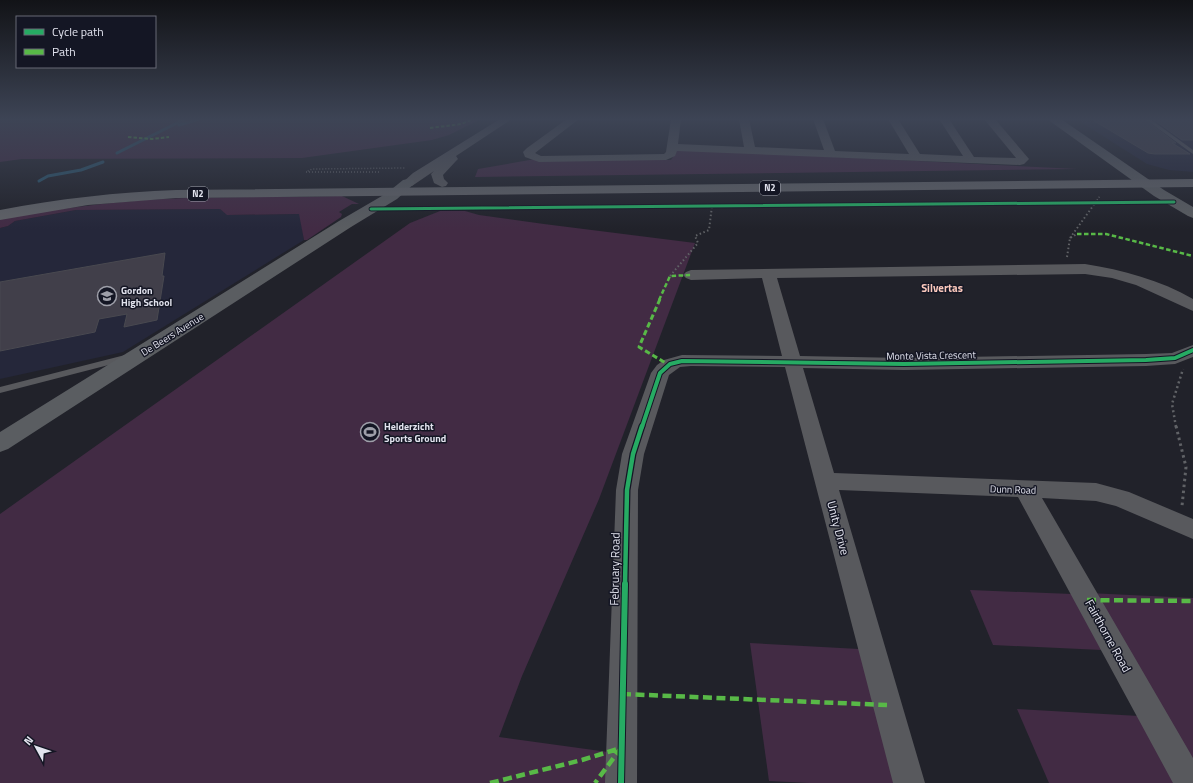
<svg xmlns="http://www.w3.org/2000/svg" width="1193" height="783" viewBox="0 0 1193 783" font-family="'Titillium Web',sans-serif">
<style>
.built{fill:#25273a}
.green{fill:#422b44}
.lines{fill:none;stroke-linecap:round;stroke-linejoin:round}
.stream{stroke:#2b556c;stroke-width:3}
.building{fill:#413f4a;stroke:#494950}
.path-far3{stroke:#606266;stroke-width:1.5;stroke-dasharray:1 2;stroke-linecap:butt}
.path-far2{stroke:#606266;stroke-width:2;stroke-dasharray:1.5 2.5;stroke-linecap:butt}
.path-far1{stroke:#606266;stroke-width:2.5;stroke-dasharray:2 3;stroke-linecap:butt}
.path{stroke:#606266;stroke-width:3;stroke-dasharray:2.5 3.5;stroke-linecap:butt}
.lane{fill:#58595d;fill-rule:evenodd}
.street{fill:#58595d;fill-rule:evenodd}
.secondary{fill:#5a5d61;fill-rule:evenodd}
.highway{fill:#606267;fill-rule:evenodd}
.quiet-far3{stroke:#58b947;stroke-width:2;stroke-dasharray:3.5 2;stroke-linecap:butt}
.quiet-far2{stroke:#58b947;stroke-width:2.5;stroke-dasharray:4.5 2.5;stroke-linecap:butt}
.quiet-far1{stroke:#58b947;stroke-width:3;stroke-dasharray:5.5 3;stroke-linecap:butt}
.quiet{stroke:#58b947;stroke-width:4.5;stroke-dasharray:9 4.5;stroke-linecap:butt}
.cycleway-far3-casing{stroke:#141624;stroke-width:5}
.cycleway-far2-casing{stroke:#141624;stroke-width:6}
.cycleway-far1-casing{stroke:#141624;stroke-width:7}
.cycleway-casing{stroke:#141624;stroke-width:8}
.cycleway-far3{stroke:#26ab63;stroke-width:3}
.cycleway-far2{stroke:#26ab63;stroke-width:4}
.cycleway-far1{stroke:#26ab63;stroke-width:4.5}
.cycleway{stroke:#26ab63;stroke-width:6}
.labels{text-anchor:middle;stroke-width:3;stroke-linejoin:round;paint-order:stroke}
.shield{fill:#141624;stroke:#a4a6b1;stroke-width:1}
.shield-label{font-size:9px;font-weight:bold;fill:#e2e3ee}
.poi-label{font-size:10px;font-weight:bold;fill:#e2e3ee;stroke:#141624;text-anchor:start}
.street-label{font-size:10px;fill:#e2e3ee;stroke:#141624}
.neighbourhood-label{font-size:11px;font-weight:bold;fill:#fccabd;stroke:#141624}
.near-street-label{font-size:12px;fill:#e2e3ee;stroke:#141624}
</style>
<rect width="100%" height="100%" fill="#21222a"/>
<g class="built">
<path d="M 1076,119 L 1193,119 L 1193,172 L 1169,170 L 1147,164 Z"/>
<path d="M 220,209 L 228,215 L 300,214 L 304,240 L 123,352 L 0,379 L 0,228 L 8,226 L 15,221 L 76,210 Z"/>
</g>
<g class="green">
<path d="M 0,119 L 481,119 L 449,135 L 432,140 L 302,158 L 22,159 L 0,162 Z"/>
<path d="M 678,149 L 1078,169 L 475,177 L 478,169 L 535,159 L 671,160 Z"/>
<path d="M 342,196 L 359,204 L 352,204 L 339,212 L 342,214 L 341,217 L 307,240 L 304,240 L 299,214 L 227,215 L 220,209 L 76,210 L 15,221 L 8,226 L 0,228 L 0,219 C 54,209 108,202 163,199 C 223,196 283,198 342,196 Z"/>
<path d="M 440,211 L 465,211 L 479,215 L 544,224 L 695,243 L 599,499 L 522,676 L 499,737 L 608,752 L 607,783 L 0,783 L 0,514 L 410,223 Z"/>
<path d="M 970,590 L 1072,594 L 1102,650 L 993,645 Z"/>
<path d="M 1088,593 L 1193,598 L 1193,782 Z"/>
<path d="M 750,643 L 859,649 L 894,783 L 809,783 L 769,781 Z"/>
<path d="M 1017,709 L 1139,716 L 1175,783 L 1049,783 Z"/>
</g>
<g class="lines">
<g class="stream">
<path d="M 179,125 L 199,119"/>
<path d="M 117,153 L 185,119"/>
<path d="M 39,181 L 48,176 L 81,170 L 103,162"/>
</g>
</g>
<g class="building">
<path d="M 1091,119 L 1144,119 L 1176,143 L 1172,143 L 1190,154 L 1155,154 L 1148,153 Z"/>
<path d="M 1153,119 L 1193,119 L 1193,140 L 1182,140 Z"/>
<path d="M 165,253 L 162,276 L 164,276 L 157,320 L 124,327 L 127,314 L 99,319 L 95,332 L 0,351 L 0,282 Z"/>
</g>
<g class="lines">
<g class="path-far3">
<path d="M 379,172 L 306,172 L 312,169 L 406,168"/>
<path d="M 1097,200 L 1100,196"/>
</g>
<g class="path-far2">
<path d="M 1070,238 L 1098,199"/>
<path d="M 1067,257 L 1070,238 L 1077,234"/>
<path d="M 670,276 L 698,243 L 695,236 L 709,230 L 712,206"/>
</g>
<path class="path-far1" d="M 1176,427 L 1172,404 L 1183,369"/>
<path class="path" d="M 1176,426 L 1186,467 L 1182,506"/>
<g class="lane">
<path d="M 1145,119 L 1150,119 L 1193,150 L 1193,154 Z"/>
<path d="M 125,355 L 128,356 L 129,358 L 128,360 L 0,393 L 0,387 Z"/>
</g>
<g class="street">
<path d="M 500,119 L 512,119 L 456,156 L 458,159 L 456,161 L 443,175 L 444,179 L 448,183 L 446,186 L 442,187 L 434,183 L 431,174 L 434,171 L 412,186 L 404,186 L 402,183 L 413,173 Z"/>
<path d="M 567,119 L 579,119 L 535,153 L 541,156 L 664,154 L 666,152 L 671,119 L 681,119 L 678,144 L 744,147 L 739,119 L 749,119 L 755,147 L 824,150 L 813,119 L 823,119 L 835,151 L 909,154 L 888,119 L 898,119 L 920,154 L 963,156 L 939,119 L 949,119 L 974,157 L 1016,158 L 984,119 L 995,119 L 1029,159 L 1024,164 L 1020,165 L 677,151 L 675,156 L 666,160 L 539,162 L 525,157 L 523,152 L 527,148 Z"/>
<path d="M 1085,264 C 1123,270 1160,280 1193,299 L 1193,311 L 1136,285 L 1112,278 L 1085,274 L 777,278 L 800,356 L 904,358 L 1146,354 L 1172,353 L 1193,345 L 1193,357 L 1175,364 L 1146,366 L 904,370 L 803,368 L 834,473 L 1096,483 L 1129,492 L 1193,519 L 1193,539 L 1116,506 L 1096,501 L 1042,498 L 1193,758 L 1193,783 L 1173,783 L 1018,497 L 839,490 L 925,783 L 893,783 L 785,367 L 691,366 L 680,367 L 669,375 L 644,454 L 638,490 L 637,783 L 605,783 L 616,490 L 622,454 L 651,373 L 657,365 L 664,360 L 682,355 L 782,356 L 762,278 L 691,280 L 686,278 L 683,275 L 686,272 L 691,270 Z"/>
</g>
<g class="secondary">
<path d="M 1047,119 L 1061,119 L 1164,190 L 1193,207 L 1193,218 L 1188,216 L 1154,196 Z"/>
<path d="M 408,179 L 413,180 L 415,183 L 397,199 L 351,227 L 8,449 L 0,452 L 0,432 L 339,221 L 387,193 L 403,180 Z"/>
</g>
<path class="highway" d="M 1193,179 L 1193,187 L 176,198 L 88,205 L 0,220 L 0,210 C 58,199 117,192 176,190 Z"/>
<g class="quiet-far3">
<path d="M 430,128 L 461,124 L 474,119"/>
<path d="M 128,137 L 152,139 L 169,137"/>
</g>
<g class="quiet-far2">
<path d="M 1077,234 L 1106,234 L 1193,256"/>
<path d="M 659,300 L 670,276 L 691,275"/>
</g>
<path class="quiet-far1" d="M 660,299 L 639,347 L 669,365"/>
<g class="quiet">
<path d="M 1087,600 L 1193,601"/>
<path d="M 622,694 L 887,705"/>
<path d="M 490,783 L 582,760 L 621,748 L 595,783"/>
</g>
<g class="cycleway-far3-casing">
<path id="cycleway-far3" d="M 371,209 L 1174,202"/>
</g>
<g class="cycleway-far2-casing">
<path id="cycleway-far2" d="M 642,427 L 660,373 L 670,364 L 682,361 L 904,364 L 1146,360 L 1175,358 L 1193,350"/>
</g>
<g class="cycleway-far1-casing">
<path id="cycleway-far1" d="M 625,585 L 627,490 L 633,454 L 642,426"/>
</g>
<g class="cycleway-casing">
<path id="cycleway" d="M 621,783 L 625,584"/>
</g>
<use href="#cycleway-far3" class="cycleway-far3"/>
<use href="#cycleway-far2" class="cycleway-far2"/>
<use href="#cycleway-far1" class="cycleway-far1"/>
<use href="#cycleway" class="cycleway"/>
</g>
<linearGradient id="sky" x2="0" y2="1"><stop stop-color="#121317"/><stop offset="0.52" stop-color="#3d4455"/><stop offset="1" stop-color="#3d4455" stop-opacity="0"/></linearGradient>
<rect width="1193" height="229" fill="url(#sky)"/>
<defs>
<g id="school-ring" transform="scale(1)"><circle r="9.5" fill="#141624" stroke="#9e9fa9" stroke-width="1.5"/><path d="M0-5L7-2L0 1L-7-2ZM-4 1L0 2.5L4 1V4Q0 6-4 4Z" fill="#9e9fa9"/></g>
<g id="stadium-ring" transform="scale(1)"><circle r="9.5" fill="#141624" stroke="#9e9fa9" stroke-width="1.5"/><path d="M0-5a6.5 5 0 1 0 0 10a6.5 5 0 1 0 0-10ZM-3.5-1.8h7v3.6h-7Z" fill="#9e9fa9"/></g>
</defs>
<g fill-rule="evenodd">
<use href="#school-ring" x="107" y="296"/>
<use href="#stadium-ring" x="370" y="432"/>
</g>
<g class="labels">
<g class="shield">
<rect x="760" y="181" width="20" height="14" rx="3"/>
<rect x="188" y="187" width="20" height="14" rx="3"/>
</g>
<g class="shield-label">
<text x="770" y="191">N2</text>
<text x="198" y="197">N2</text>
</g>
<g class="poi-label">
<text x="121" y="294">Gordon<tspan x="121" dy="12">High School</tspan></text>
<text x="384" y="430">Helderzicht<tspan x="384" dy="12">Sports Ground</tspan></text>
</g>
<g class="street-label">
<text transform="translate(172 334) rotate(-32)" y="4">De Beers Avenue</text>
<text transform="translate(931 355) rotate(-1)" y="4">Monte Vista Crescent</text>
<text transform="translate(1013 489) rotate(2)" y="4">Dunn Road</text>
</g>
<g class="neighbourhood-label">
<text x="942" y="292">Silvertas</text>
</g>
<g class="near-street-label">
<text transform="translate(838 528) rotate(75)" y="4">Unity Drive</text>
<text transform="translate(615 569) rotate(-89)" y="4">February Road</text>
<text transform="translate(1108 636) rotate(61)" y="4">Fairthorne Road</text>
</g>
</g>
<rect x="16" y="16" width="140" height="52" fill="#141624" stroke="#666875"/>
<rect x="24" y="29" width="20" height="6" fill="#26ab63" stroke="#666875"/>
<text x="52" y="36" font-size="12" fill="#e2e3ee">Cycle path</text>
<rect x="24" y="49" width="20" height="6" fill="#58b947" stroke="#666875"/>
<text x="52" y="56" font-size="12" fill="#e2e3ee">Path</text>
<g transform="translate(36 747) rotate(310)" stroke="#141624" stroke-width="3" paint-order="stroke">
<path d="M0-3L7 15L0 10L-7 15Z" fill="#e2e3ee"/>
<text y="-6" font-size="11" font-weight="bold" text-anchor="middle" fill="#e2e3ee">N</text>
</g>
</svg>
